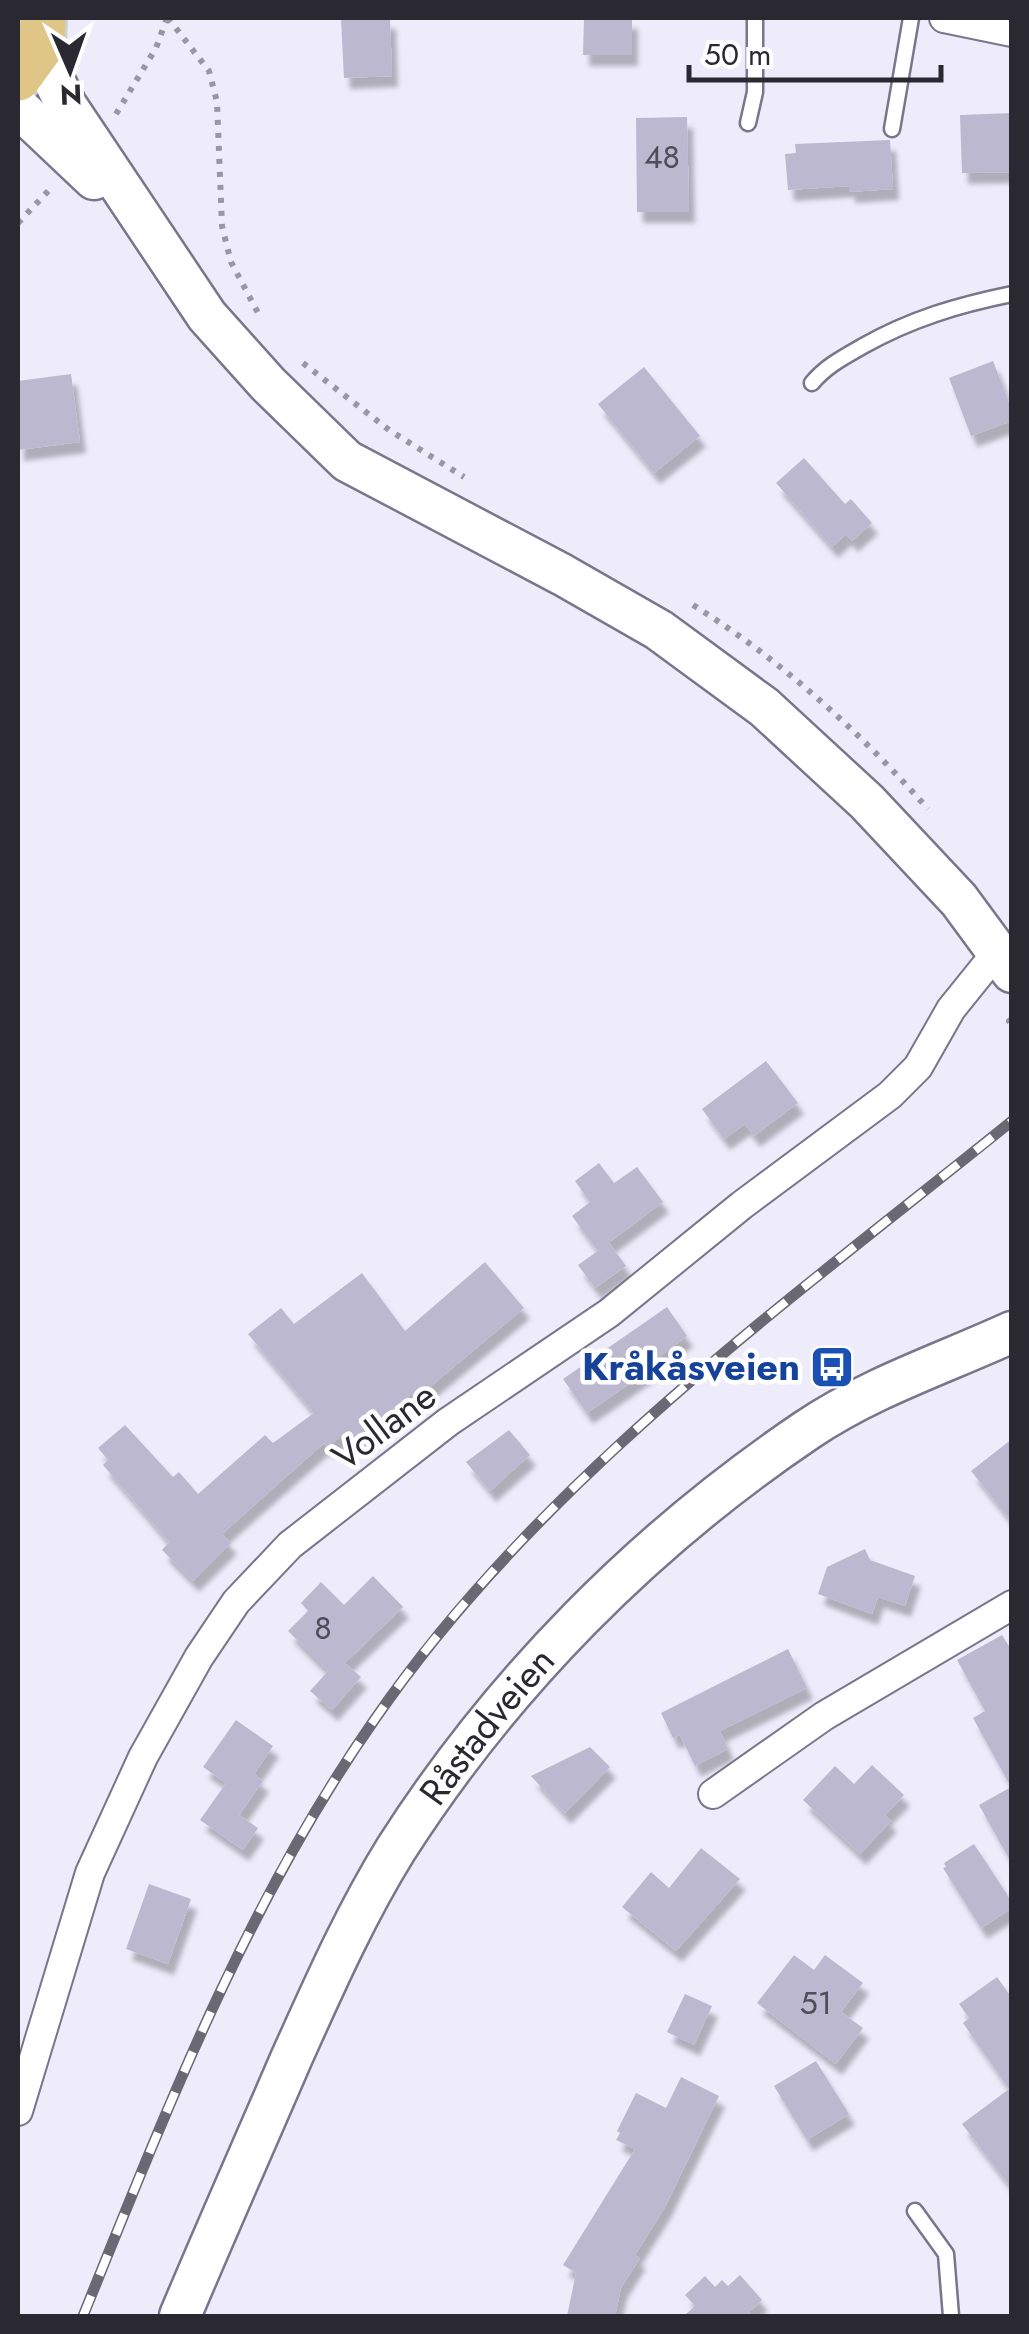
<svg xmlns="http://www.w3.org/2000/svg" width="1029" height="2334" viewBox="0 0 1029 2334" font-family="Jost,sans-serif">
<style>
.building{fill:#bcb8d0;filter:url(#shadow)}
.lines{fill:none;stroke-linecap:round;stroke-linejoin:round}
.service-casing{stroke:#79758b;stroke-width:19}
.minor-casing{stroke:#79758b;stroke-width:32}
.secondary-casing{stroke:#79758b;stroke-width:45}
.primary-casing{stroke:#d0d0d2;stroke-width:50}
.path{stroke:#9897a3;stroke-width:6;stroke-dasharray:5 8;stroke-linecap:butt}
.service{stroke:#fff;stroke-width:14}
.minor{stroke:#fff;stroke-width:28}
.secondary{stroke:#fff;stroke-width:40}
.primary{stroke:#dfc586;stroke-width:45}
.rail-casing{stroke:#696873;stroke-width:11}
.rail{stroke:#fff;stroke-width:8;stroke-dasharray:22;stroke-linecap:butt}
.labels{text-anchor:middle;stroke-width:9;stroke-linejoin:round;paint-order:stroke}
.number-label{font-size:32px;fill:#4e4d5a}
.transit-label{font-size:38px;font-weight:bold;fill:#164399;stroke:#fff;text-anchor:end}
.street-label{font-size:38px;fill:#2a2932;stroke:#fff}
</style>
<defs>
<filter id="shadow"><feDropShadow dx="6" dy="11" stdDeviation="2.5" flood-color="#0004"/></filter>
</defs>
<rect width="100%" height="100%" fill="#eeecfb"/>
<g class="building">
<path d="M 341,18 L 390,18 L 392,76 L 344,78 Z"/>
<path d="M 584,18 L 632,18 L 632,55 L 583,55 Z"/>
<path d="M 1012,113 L 1012,172 L 962,173 L 960,115 Z"/>
<path d="M 687,117 L 689,212 L 637,212 L 636,118 Z"/>
<path d="M 890,140 L 893,189 L 849,192 L 849,186 L 788,190 L 785,154 L 796,153 L 795,144 Z"/>
<path d="M 993,361 L 1012,410 L 1012,421 L 971,436 L 949,378 Z"/>
<path d="M 644,367 L 700,436 L 654,473 L 598,404 Z"/>
<path d="M 71,374 L 80,442 L 18,450 L 18,381 Z"/>
<path d="M 804,458 L 845,504 L 851,499 L 872,523 L 852,541 L 846,534 L 832,547 L 776,483 Z"/>
<path d="M 766,1061 L 798,1103 L 754,1136 L 745,1124 L 724,1139 L 702,1109 Z"/>
<path d="M 599,1163 L 614,1183 L 637,1167 L 663,1202 L 598,1251 L 572,1216 L 590,1202 L 575,1181 Z"/>
<path d="M 609,1243 L 626,1266 L 595,1288 L 578,1265 Z"/>
<path d="M 485,1262 L 524,1308 L 425,1391 L 422,1387 L 350,1441 L 345,1433 L 327,1447 L 324,1443 L 222,1534 L 231,1543 L 193,1581 L 162,1550 L 169,1542 L 103,1465 L 108,1460 L 98,1448 L 125,1425 L 173,1477 L 179,1472 L 198,1494 L 265,1435 L 273,1443 L 314,1413 L 248,1334 L 281,1308 L 294,1324 L 362,1273 L 405,1331 Z"/>
<path d="M 667,1307 L 687,1336 L 656,1359 L 659,1363 L 587,1413 L 563,1379 Z"/>
<path d="M 509,1430 L 530,1455 L 490,1491 L 466,1462 Z"/>
<path d="M 1012,1439 L 1012,1522 L 971,1471 Z"/>
<path d="M 865,1549 L 870,1560 L 915,1576 L 905,1606 L 878,1597 L 872,1614 L 818,1594 L 827,1567 Z"/>
<path d="M 373,1576 L 403,1607 L 345,1663 L 361,1677 L 332,1710 L 310,1691 L 328,1671 L 288,1631 L 308,1611 L 301,1603 L 321,1582 L 344,1605 Z"/>
<path d="M 1002,1635 L 1012,1651 L 1012,1864 L 979,1805 L 1011,1787 L 973,1718 L 985,1711 L 957,1660 Z"/>
<path d="M 788,1649 L 807,1688 L 720,1731 L 728,1749 L 695,1766 L 680,1735 L 673,1738 L 661,1713 Z"/>
<path d="M 236,1720 L 273,1746 L 254,1774 L 263,1781 L 239,1815 L 258,1828 L 243,1850 L 200,1820 L 226,1783 L 203,1767 Z"/>
<path d="M 590,1747 L 610,1767 L 565,1813 L 531,1776 Z"/>
<path d="M 872,1765 L 904,1795 L 885,1815 L 891,1821 L 860,1854 L 803,1800 L 835,1766 L 854,1784 Z"/>
<path d="M 974,1844 L 1012,1902 L 1012,1908 L 981,1928 L 943,1868 L 946,1867 L 944,1863 Z"/>
<path d="M 701,1848 L 740,1879 L 676,1951 L 622,1907 L 651,1872 L 669,1888 Z"/>
<path d="M 149,1884 L 191,1899 L 168,1964 L 126,1949 Z"/>
<path d="M 794,1955 L 814,1970 L 825,1955 L 863,1983 L 841,2012 L 863,2028 L 836,2064 L 757,2003 Z"/>
<path d="M 997,1977 L 1012,1998 L 1012,2189 L 962,2124 L 1009,2089 L 963,2023 L 969,2018 L 959,2004 Z"/>
<path d="M 685,1994 L 712,2006 L 694,2045 L 667,2032 Z"/>
<path d="M 816,2061 L 849,2114 L 807,2140 L 774,2086 Z"/>
<path d="M 681,2077 L 719,2096 L 665,2207 L 635,2255 L 640,2258 L 621,2288 L 615,2316 L 567,2316 L 576,2273 L 563,2265 L 635,2149 L 616,2140 L 620,2133 L 617,2131 L 636,2093 L 666,2108 Z"/>
<path d="M 740,2275 L 762,2300 L 749,2312 L 753,2316 L 684,2316 L 695,2306 L 685,2295 L 705,2276 L 715,2287 L 722,2280 L 728,2286 Z"/>
</g>
<g class="lines">
<g class="service-casing">
<g id="service">
<path d="M 748,123 L 755,92 L 755,18"/>
<path d="M 892,129 L 911,18"/>
<path d="M 812,383 C 826,366 844,357 863,346 C 911,319 958,305 1012,294"/>
<path d="M 915,2211 L 946,2254 L 951,2316"/>
</g>
</g>
<g class="minor-casing">
<g id="minor">
<path d="M 944,18 L 1012,32"/>
<path d="M 713,1794 L 824,1716 L 1012,1605"/>
<path d="M 18,2111 L 90,1873 L 143,1757 L 199,1657 L 236,1602 L 290,1545 L 448,1422 L 609,1313 L 742,1205 L 890,1095 L 918,1067 L 951,1009 L 997,952"/>
</g>
</g>
<g class="secondary-casing">
<g id="secondary">
<path d="M 40,51 L 66,105 L 207,316 L 268,384 L 347,461 L 563,575 L 659,630 L 764,707 L 867,802 L 959,900 L 1012,972"/>
<path d="M 18,107 L 94,179"/>
<path id="s1" d="M 180,2316 C 216,2230 254,2145 291,2059 C 323,1988 355,1915 396,1849 C 502,1683 644,1540 807,1430 C 871,1387 942,1364 1012,1332"/>
</g>
</g>
<g class="primary-casing">
<path id="primary" d="M 18,78 L 42,45 L 43,18"/>
</g>
<g class="path">
<path d="M 168,18 L 209,71 L 217,102 L 222,226 L 231,262 L 258,313"/>
<path d="M 116,114 L 156,48 L 167,18"/>
<path d="M 18,223 L 51,188"/>
<path d="M 303,363 L 389,430 L 464,477"/>
<path d="M 693,605 C 781,660 860,732 928,809"/>
<path d="M 1012,1019 L 1009,1021 L 1012,1025"/>
</g>
<use href="#service" class="service"/>
<use href="#minor" class="minor"/>
<use href="#secondary" class="secondary"/>
<use href="#primary" class="primary"/>
<g class="rail-casing">
<path id="rail" d="M 83,2316 C 166,2111 247,1902 375,1719 C 541,1478 787,1303 1012,1121"/>
</g>
<use href="#rail" class="rail"/>
</g>
<defs>
<g id="bus-square" transform="scale(2.25)"><rect x="-9" y="-9" width="18" height="18" rx="4" fill="#1a4fb4" stroke="#fff"/><path d="M-5-6H5V4H4V6H2V4H-2V6H-4V4H-5ZM-3.5-4V0h7V-4ZM-3.5 1.2v1.5H-2V1.2ZM2 1.2v1.5H3.5V1.2Z" fill="#fff"/></g>
</defs>
<g fill-rule="evenodd">
<use href="#bus-square" x="832" y="1367"/>
</g>
<g class="labels">
<g class="number-label">
<text x="662" y="168">48</text>
<text x="323" y="1639">8</text>
<text x="816" y="2014">51</text>
</g>
<g class="transit-label">
<text x="800" y="1380">Kråkåsveien</text>
</g>
<g class="street-label">
<text transform="translate(384 1426) rotate(-37)" y="13">Vollane</text>
<text dy="13" stroke="none"><textPath href="#s1" startOffset="668">Råstadveien</textPath></text>
</g>
</g>
<rect width="1029" height="2334" fill="none" stroke="#2a2932" stroke-width="40"/>
<g transform="translate(70 70) rotate(178)" stroke="#ffffff" stroke-width="8" paint-order="stroke">
<path d="M0-8L18 38L0 25L-18 38Z" fill="#2a2932"/>
<text y="-15" font-size="28" font-weight="bold" text-anchor="middle" fill="#2a2932">N</text>
</g>
<path d="M689 65v15h252v-15" fill="none" stroke="#2a2932" stroke-width="5"/>
<text x="704" y="65" font-size="30" fill="#2a2932" stroke="#ffffff" stroke-width="8" paint-order="stroke">50 m</text>
</svg>
